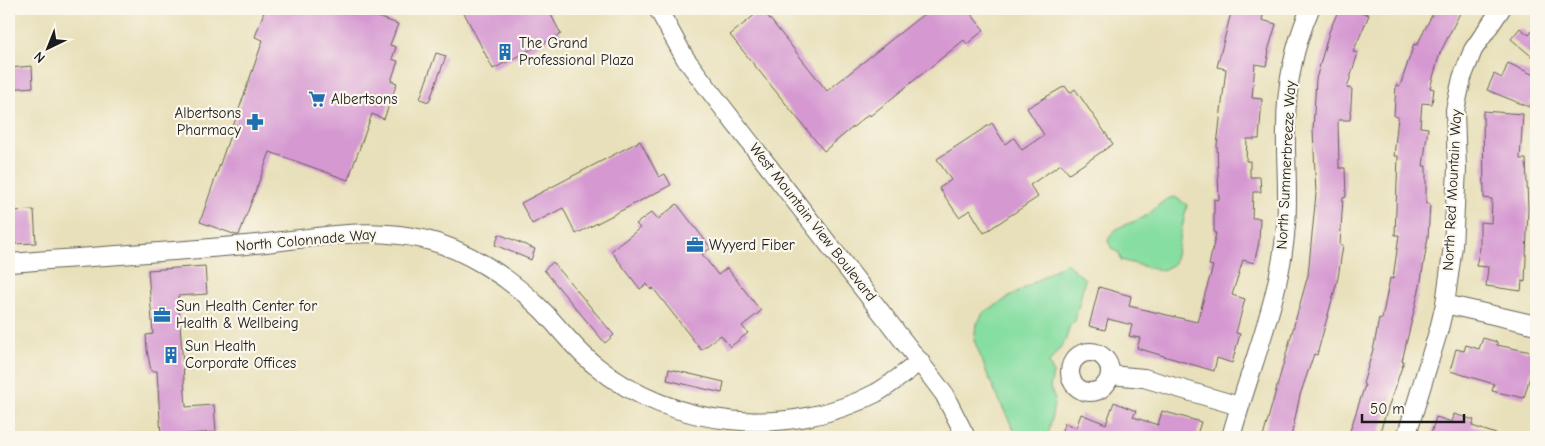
<svg xmlns="http://www.w3.org/2000/svg" width="1545" height="446" viewBox="0 0 1545 446" font-family="'Comic Neue',sans-serif">
<style>
.green{fill:#87dea2;stroke:#527d5f}
.building{fill:#d598d1}
.lines{fill:none;stroke-linecap:round;stroke-linejoin:round}
.minor-casing{stroke:#636153;stroke-width:20}
.minor{stroke:#fff;stroke-width:18}
.labels{text-anchor:middle;stroke-width:4.5;stroke-linejoin:round;paint-order:stroke}
.poi-label{font-size:15px;fill:#1c1c1c;stroke:#fbf7ec;text-anchor:start}
.street-label{font-size:15px;fill:#1c1c1c;stroke:#fbf7ec}
</style>
<rect width="100%" height="100%" fill="#fbf7ec"/>
<filter id="ink" filterUnits="userSpaceOnUse"><feTurbulence type="fractalNoise" baseFrequency=".02" numOctaves="2"/><feDisplacementMap in="SourceGraphic" scale="10" xChannelSelector="R" yChannelSelector="G"/><feConvolveMatrix kernelMatrix="1 2 1 2 8 2 1 2 1" color-interpolation-filters="sRGB"/></filter>
<filter id="wash" filterUnits="userSpaceOnUse"><feTurbulence type="fractalNoise" baseFrequency=".0096" numOctaves="4" result="noise"/><feDisplacementMap in="SourceGraphic" scale="20" xChannelSelector="R" yChannelSelector="G"/><feGaussianBlur stdDeviation="1.12" result="paint"/><feColorMatrix in="noise" values="0 0 0 0 0 0 0 0 0 0 0 0 0 0 0 0 0 1.4 0 .05"/><feComposite in="paint" operator="in"/></filter>
<g filter="url(#wash)">
<rect width="100%" height="100%" fill="#e8e0ba"/>
<g class="green">
<path d="M 1175,197 L 1187,205 L 1174,264 L 1163,270 L 1157,270 L 1121,260 L 1119,253 L 1112,249 L 1108,241 C 1112,225 1133,224 1146,216 C 1157,208 1161,199 1175,197 Z"/>
<path d="M 1066,263 L 1085,279 L 1075,321 L 1070,325 L 1066,339 L 1049,363 L 1053,373 L 1050,388 L 1055,399 L 1048,437 L 1017,437 L 990,381 L 974,340 L 976,326 L 983,313 Z"/>
</g>
<g id="blocks">
<g class="building">
<path d="M 265,9 L 355,9 L 398,24 L 390,45 L 396,47 L 392,59 L 398,61 L 391,81 L 397,83 L 384,119 L 372,114 L 348,180 L 270,152 L 239,235 L 236,235 L 200,222 L 263,40 L 255,37 Z"/>
<path d="M 462,9 L 548,9 L 561,34 L 493,69 Z"/>
<path d="M 762,9 L 827,91 L 930,9 L 967,9 L 984,30 L 967,44 L 964,40 L 870,116 L 869,114 L 824,151 L 730,35 Z"/>
<path d="M 1232,9 L 1252,9 L 1264,12 L 1262,20 L 1276,24 L 1268,51 L 1269,51 L 1266,66 L 1255,64 L 1252,98 L 1262,99 L 1259,139 L 1247,139 L 1246,161 L 1250,161 L 1250,177 L 1260,177 L 1261,192 L 1253,192 L 1252,218 L 1260,218 L 1259,242 L 1254,263 L 1243,260 L 1232,295 L 1245,299 L 1236,333 L 1240,334 L 1232,363 L 1217,358 L 1214,371 L 1137,348 L 1140,338 L 1129,336 L 1132,325 L 1108,319 L 1105,330 L 1089,326 L 1099,287 L 1131,296 L 1129,306 L 1197,322 L 1213,266 L 1209,265 L 1216,233 L 1214,233 L 1214,199 L 1219,200 L 1217,145 L 1226,69 L 1217,67 Z"/>
<path d="M 1339,9 L 1355,9 L 1369,15 L 1353,52 L 1358,53 L 1347,88 L 1352,89 L 1350,120 L 1338,120 L 1339,168 L 1345,168 L 1346,197 L 1343,198 L 1340,245 L 1343,245 L 1338,278 L 1317,355 L 1314,354 L 1300,395 L 1291,437 L 1263,437 L 1308,275 L 1316,194 L 1313,130 L 1316,79 L 1329,32 Z"/>
<path d="M 1435,9 L 1462,9 L 1440,53 L 1430,88 L 1434,89 L 1432,104 L 1422,103 L 1420,127 L 1428,128 L 1423,166 L 1426,166 L 1426,204 L 1430,204 L 1428,237 L 1420,286 L 1402,361 L 1404,361 L 1378,437 L 1348,437 L 1365,385 L 1363,384 L 1374,346 L 1379,318 L 1382,319 L 1390,278 L 1393,279 L 1399,235 L 1395,235 L 1398,156 L 1394,156 L 1398,117 L 1394,116 L 1396,85 L 1400,86 L 1414,44 L 1417,45 Z"/>
<path d="M 1536,26 L 1536,60 L 1511,39 L 1520,28 L 1529,35 Z"/>
<path d="M 436,53 L 446,56 L 429,102 L 420,99 Z"/>
<path d="M 1508,63 L 1536,76 L 1536,90 L 1529,107 L 1487,90 L 1494,74 L 1502,78 Z"/>
<path d="M 32,66 L 33,87 L 9,89 L 9,68 Z"/>
<path d="M 1065,86 L 1070,93 L 1075,89 L 1113,144 L 1069,174 L 1061,164 L 1030,185 L 1038,197 L 984,233 L 970,210 L 959,217 L 939,188 L 951,180 L 937,159 L 992,123 L 1005,144 L 1014,138 L 1022,150 L 1044,135 L 1027,108 Z"/>
<path d="M 1483,111 L 1523,114 L 1520,159 L 1526,159 L 1528,208 L 1525,282 L 1522,281 L 1521,291 L 1486,286 L 1488,267 L 1476,266 L 1480,248 L 1480,222 L 1491,223 L 1492,199 L 1484,198 Z"/>
<path d="M 640,141 L 659,177 L 665,174 L 671,185 L 576,234 L 563,208 L 532,224 L 521,203 Z"/>
<path d="M 677,204 L 711,248 L 702,254 L 718,275 L 727,268 L 761,311 L 742,326 L 748,333 L 730,347 L 721,335 L 701,350 L 653,288 L 651,290 L 647,284 L 640,289 L 611,251 L 640,228 L 636,224 L 652,212 L 658,219 Z"/>
<path d="M 34,210 L 36,243 L 13,244 L 11,211 Z"/>
<path d="M 499,234 L 535,249 L 531,260 L 495,245 Z"/>
<path d="M 553,262 L 614,335 L 605,343 L 544,270 Z"/>
<path d="M 205,266 L 207,294 L 178,296 L 186,407 L 214,405 L 216,432 L 161,436 L 157,371 L 151,371 L 147,350 L 146,335 L 153,334 L 148,270 Z"/>
<path d="M 1483,338 L 1497,342 L 1497,345 L 1536,353 L 1536,370 L 1532,369 L 1524,398 L 1492,391 L 1494,384 L 1450,371 L 1456,349 L 1464,351 L 1466,345 L 1479,349 Z"/>
<path d="M 669,369 L 724,382 L 722,393 L 667,380 Z"/>
<path d="M 1114,402 L 1136,411 L 1133,417 L 1158,425 L 1162,411 L 1201,422 L 1196,437 L 1103,437 L 1093,434 L 1098,437 L 1059,437 L 1065,423 L 1076,428 L 1081,414 L 1106,424 Z"/>
<path d="M 1454,414 L 1474,420 L 1472,426 L 1499,435 L 1499,437 L 1430,437 L 1436,417 L 1452,422 Z"/>
</g>
</g>
</g>
<g filter="url(#ink)">
<use href="#blocks" fill-opacity="0" stroke="#636153" stroke-width="1"/>
<g class="lines">
<g class="minor-casing">
<g id="minor">
<path d="M 658,9 L 685,58 L 710,91 L 932,378 L 944,394 L 966,437"/>
<path d="M 9,263 C 88,257 167,252 246,245 C 305,240 364,225 423,239 C 466,249 510,278 541,309 C 559,327 575,350 596,366 C 673,429 789,439 876,393 C 892,384 906,372 920,361"/>
<path d="M 1445,304 L 1536,325"/>
<circle cx="1090" cy="372" r="20"/>
<path d="M 1110,375 L 1144,378 L 1239,406"/>
<path d="M 1231,437 C 1250,367 1281,298 1286,225 C 1289,192 1285,159 1286,127 C 1286,86 1294,46 1310,9"/>
<path d="M 1406,437 L 1439,329 L 1445,304 L 1453,246 L 1457,169 L 1455,110 L 1462,78 L 1473,50 L 1501,9"/>
</g>
</g>
<use href="#minor" class="minor"/>
</g>
</g>
<defs>
<g id="building-bare" transform="scale(1.35)"><path d="M-4-6H4V6H1V3H-1V6H-4ZM-2.5-4.3h1.7v1.8h-1.7ZM.8-4.3h1.7v1.8H.8ZM-2.5-1h1.7V.8h-1.7ZM.8-1h1.7V.8H.8Z" fill="#1f6fb2" stroke="#fbf7ec" stroke-width="2.5" paint-order="stroke"/></g>
<g id="supermarket-bare" transform="scale(1.35)"><path d="M-6-5.5h2.5l.6 2H6L4.5 2H-2.5L-4.4-4H-6ZM-1.5 3.2a1.3 1.3 0 1 0 .1 0ZM3 3.2a1.3 1.3 0 1 0 .1 0Z" fill="#1f6fb2" stroke="#fbf7ec" stroke-width="2.5" paint-order="stroke"/></g>
<g id="pharmacy-bare" transform="scale(1.35)"><path d="M-2-6h4v4h4v4h-4v4h-4v-4h-4v-4h4Z" fill="#1f6fb2" stroke="#fbf7ec" stroke-width="2.5" paint-order="stroke"/></g>
<g id="office-bare" transform="scale(1.35)"><path d="M-6-3h4V-5.5h4V-3h4V5H-6ZM-1-4.5V-3h2v-1.5ZM-6 0V1H6V0Z" fill="#1f6fb2" stroke="#fbf7ec" stroke-width="2.5" paint-order="stroke"/></g>
</defs>
<g fill-rule="evenodd">
<use href="#building-bare" x="505" y="52"/>
<use href="#supermarket-bare" x="317" y="99"/>
<use href="#pharmacy-bare" x="255" y="122"/>
<use href="#office-bare" x="695" y="245"/>
<use href="#office-bare" x="162" y="315"/>
<use href="#building-bare" x="171" y="355"/>
</g>
<g class="labels">
<g class="poi-label">
<text x="519" y="48">The Grand<tspan x="519" dy="17">Professional Plaza</tspan></text>
<text x="331" y="104">Albertsons</text>
<text x="241" y="118" text-anchor="end">Albertsons<tspan x="241" dy="17">Pharmacy</tspan></text>
<text x="709" y="250">Wyyerd Fiber</text>
<text x="176" y="311">Sun Health Center for<tspan x="176" dy="17">Health &amp; Wellbeing</tspan></text>
<text x="185" y="351">Sun Health<tspan x="185" dy="17">Corporate Offices</tspan></text>
</g>
<g class="street-label">
<text transform="translate(1286 165) rotate(-87)" y="5">North Summerbreeze Way</text>
<text transform="translate(1452 190) rotate(-87)" y="5">North Red Mountain Way</text>
<text transform="translate(813 222) rotate(52)" y="5">West Mountain View Boulevard</text>
<text transform="translate(306 240) rotate(-5)" y="5">North Colonnade Way</text>
</g>
</g>
<rect width="1545" height="446" fill="none" stroke="#fbf7ec" stroke-width="30"/>
<g transform="translate(48 48) rotate(223)" stroke="#fbf7ec" stroke-width="4" paint-order="stroke">
<path d="M0-4L9 19L0 12L-9 19Z" fill="#1c1c1c"/>
<text y="-8" font-size="14" font-weight="bold" text-anchor="middle" fill="#1c1c1c">N</text>
</g>
<path d="M1362 414v8h102v-8" fill="none" stroke="#1c1c1c" stroke-width="2.5"/>
<text x="1370" y="414" font-size="15" fill="#1c1c1c" stroke="#fbf7ec" stroke-width="4" paint-order="stroke">50 m</text>
</svg>
